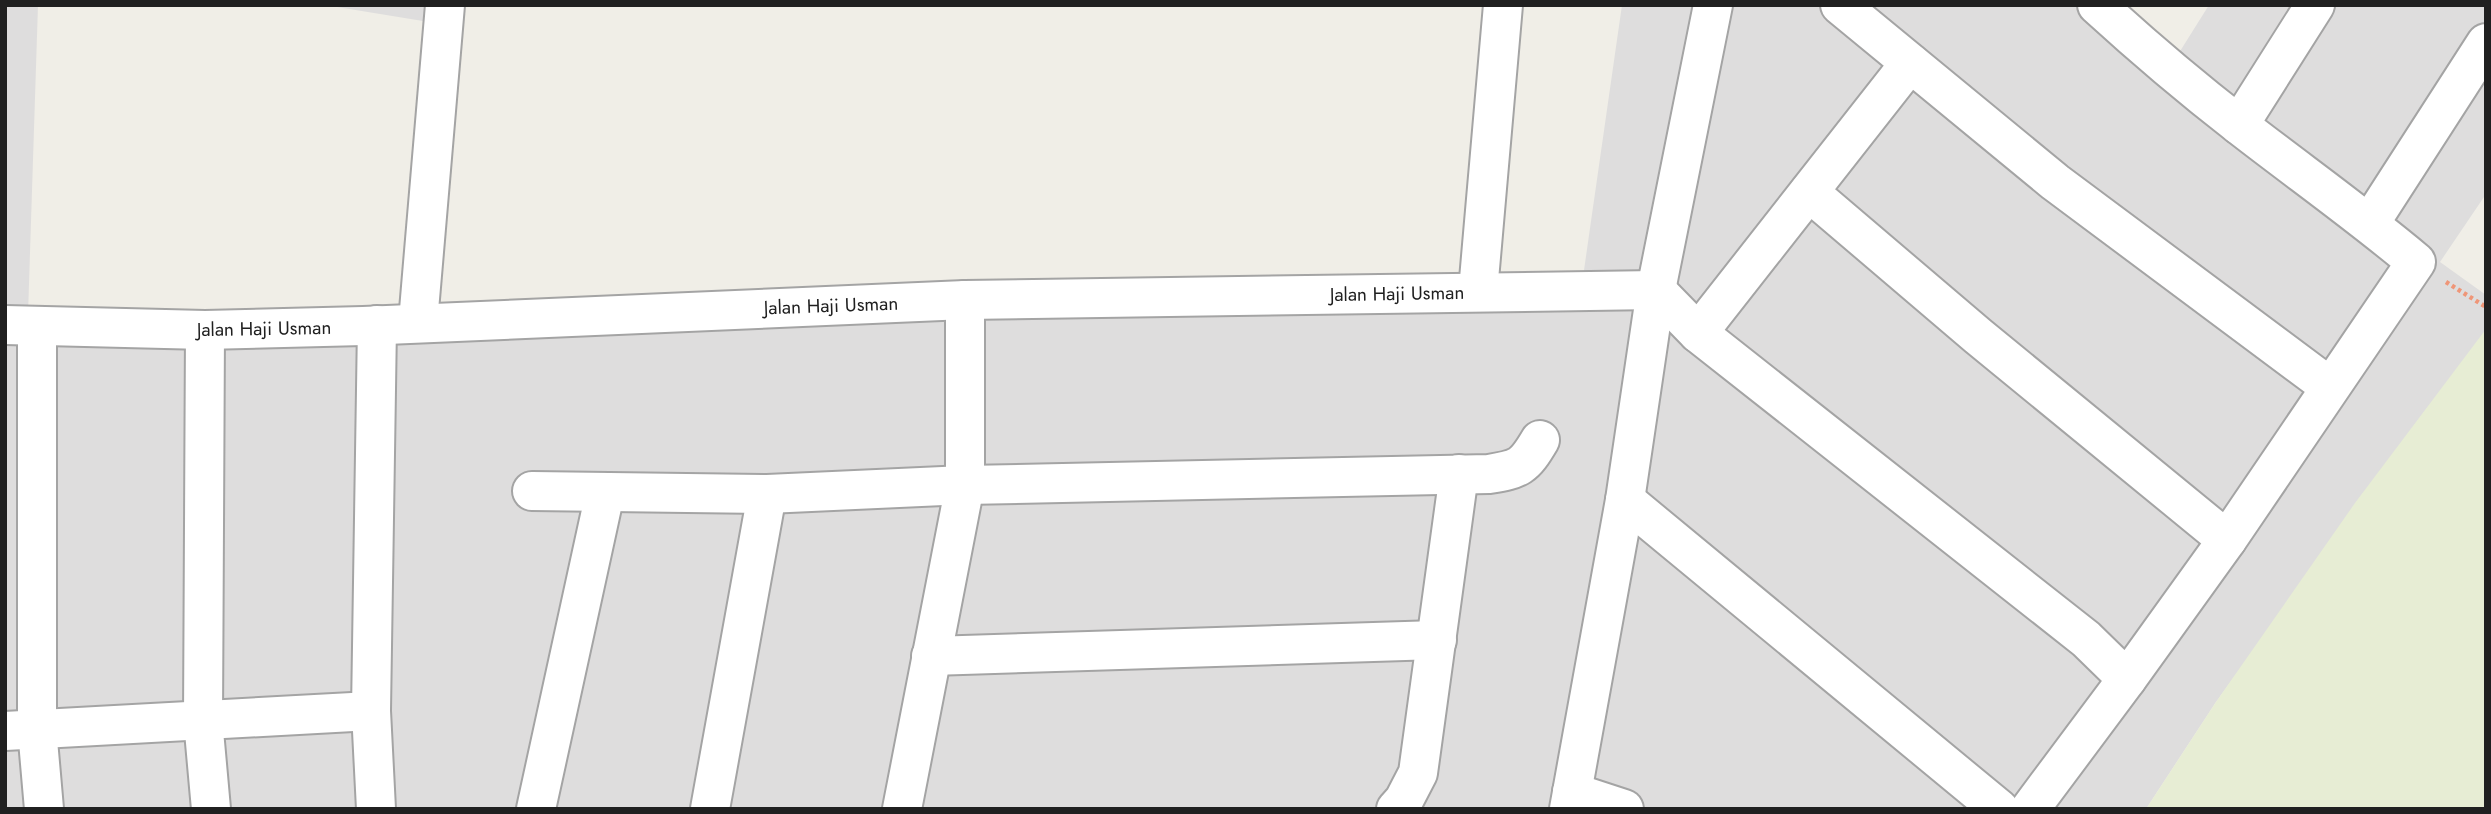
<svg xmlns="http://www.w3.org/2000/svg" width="2491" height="814" viewBox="0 0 2491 814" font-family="Jost,sans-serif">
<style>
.residential{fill:#dedddd}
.farmland{fill:#e7edd4}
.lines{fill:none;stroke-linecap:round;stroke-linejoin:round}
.minor-casing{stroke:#a4a4a4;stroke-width:42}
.path{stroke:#ef9678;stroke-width:4.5;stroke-dasharray:3.5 3.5;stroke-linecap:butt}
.minor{stroke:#fff;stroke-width:38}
.labels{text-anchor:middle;stroke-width:7;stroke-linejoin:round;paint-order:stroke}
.street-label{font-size:19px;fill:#202020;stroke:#fff}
</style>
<rect width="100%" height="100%" fill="#f0eee7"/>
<g class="residential">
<path d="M 5,5 L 38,5 L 28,315 L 5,313 Z"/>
<path d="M 325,5 L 430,5 L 429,22 Z"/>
<path d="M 1622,5 L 2090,5 L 2167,72 L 2209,5 L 2486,5 L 2486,194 L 2440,262 L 2486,295 L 2486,330 L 2216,702 L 2146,809 L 5,809 L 5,337 L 1059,315 L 1578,312 Z"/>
</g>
<path class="farmland" d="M 2486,329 L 2486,809 L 2146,809 L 2216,702 L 2355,503 Z"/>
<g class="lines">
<g class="minor-casing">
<g id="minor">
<path d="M 1840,5 L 2055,182 L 2330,387"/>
<path d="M 2239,125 L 2315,5"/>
<path d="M 1809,192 L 1978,336 L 2227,540"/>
<path d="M 2370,223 L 2486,43"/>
<path d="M 1656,290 L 1698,333 L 2086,639 L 2127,679 L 2227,540 L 2416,262 C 2359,214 2298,171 2239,125 C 2190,87 2143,47 2097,5"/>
<path d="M 1478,291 L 1503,5"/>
<path d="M 418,322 L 445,5"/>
<path d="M 5,325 L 205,330 L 363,326 L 965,300 L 1656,290"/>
<path d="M 37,326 L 37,729 L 44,809"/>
<path d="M 205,330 L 203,720 L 211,809"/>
<path d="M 1698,333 L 1910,63"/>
<path d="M 532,491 L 767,494 L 965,485 L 1489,474 C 1520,469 1524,467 1540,440"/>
<path d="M 1625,500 L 1999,809"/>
<path d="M 931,656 L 1437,640"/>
<path d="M 5,731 L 371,711"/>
<path d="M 1572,792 L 1624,809"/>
<path d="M 376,809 L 371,711 L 377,325"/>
<path d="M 536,809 L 605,493"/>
<path d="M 710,809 L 767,494"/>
<path d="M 902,809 L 965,485 L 965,300"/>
<path d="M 1396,809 L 1404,800 L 1418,773 L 1459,474"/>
<path d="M 1569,809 L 1625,500 L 1656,290 L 1713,5"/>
<path d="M 2030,809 L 2127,679"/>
</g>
</g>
<path class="path" d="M 2446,282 L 2486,307"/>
<use href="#minor" class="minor"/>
</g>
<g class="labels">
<g class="street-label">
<text transform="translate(1397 293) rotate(-1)" y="7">Jalan Haji Usman</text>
<text transform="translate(831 305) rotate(-2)" y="7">Jalan Haji Usman</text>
<text transform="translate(264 328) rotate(-1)" y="7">Jalan Haji Usman</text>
</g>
</g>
<rect width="2491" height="814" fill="none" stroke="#202020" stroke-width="14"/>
</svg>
